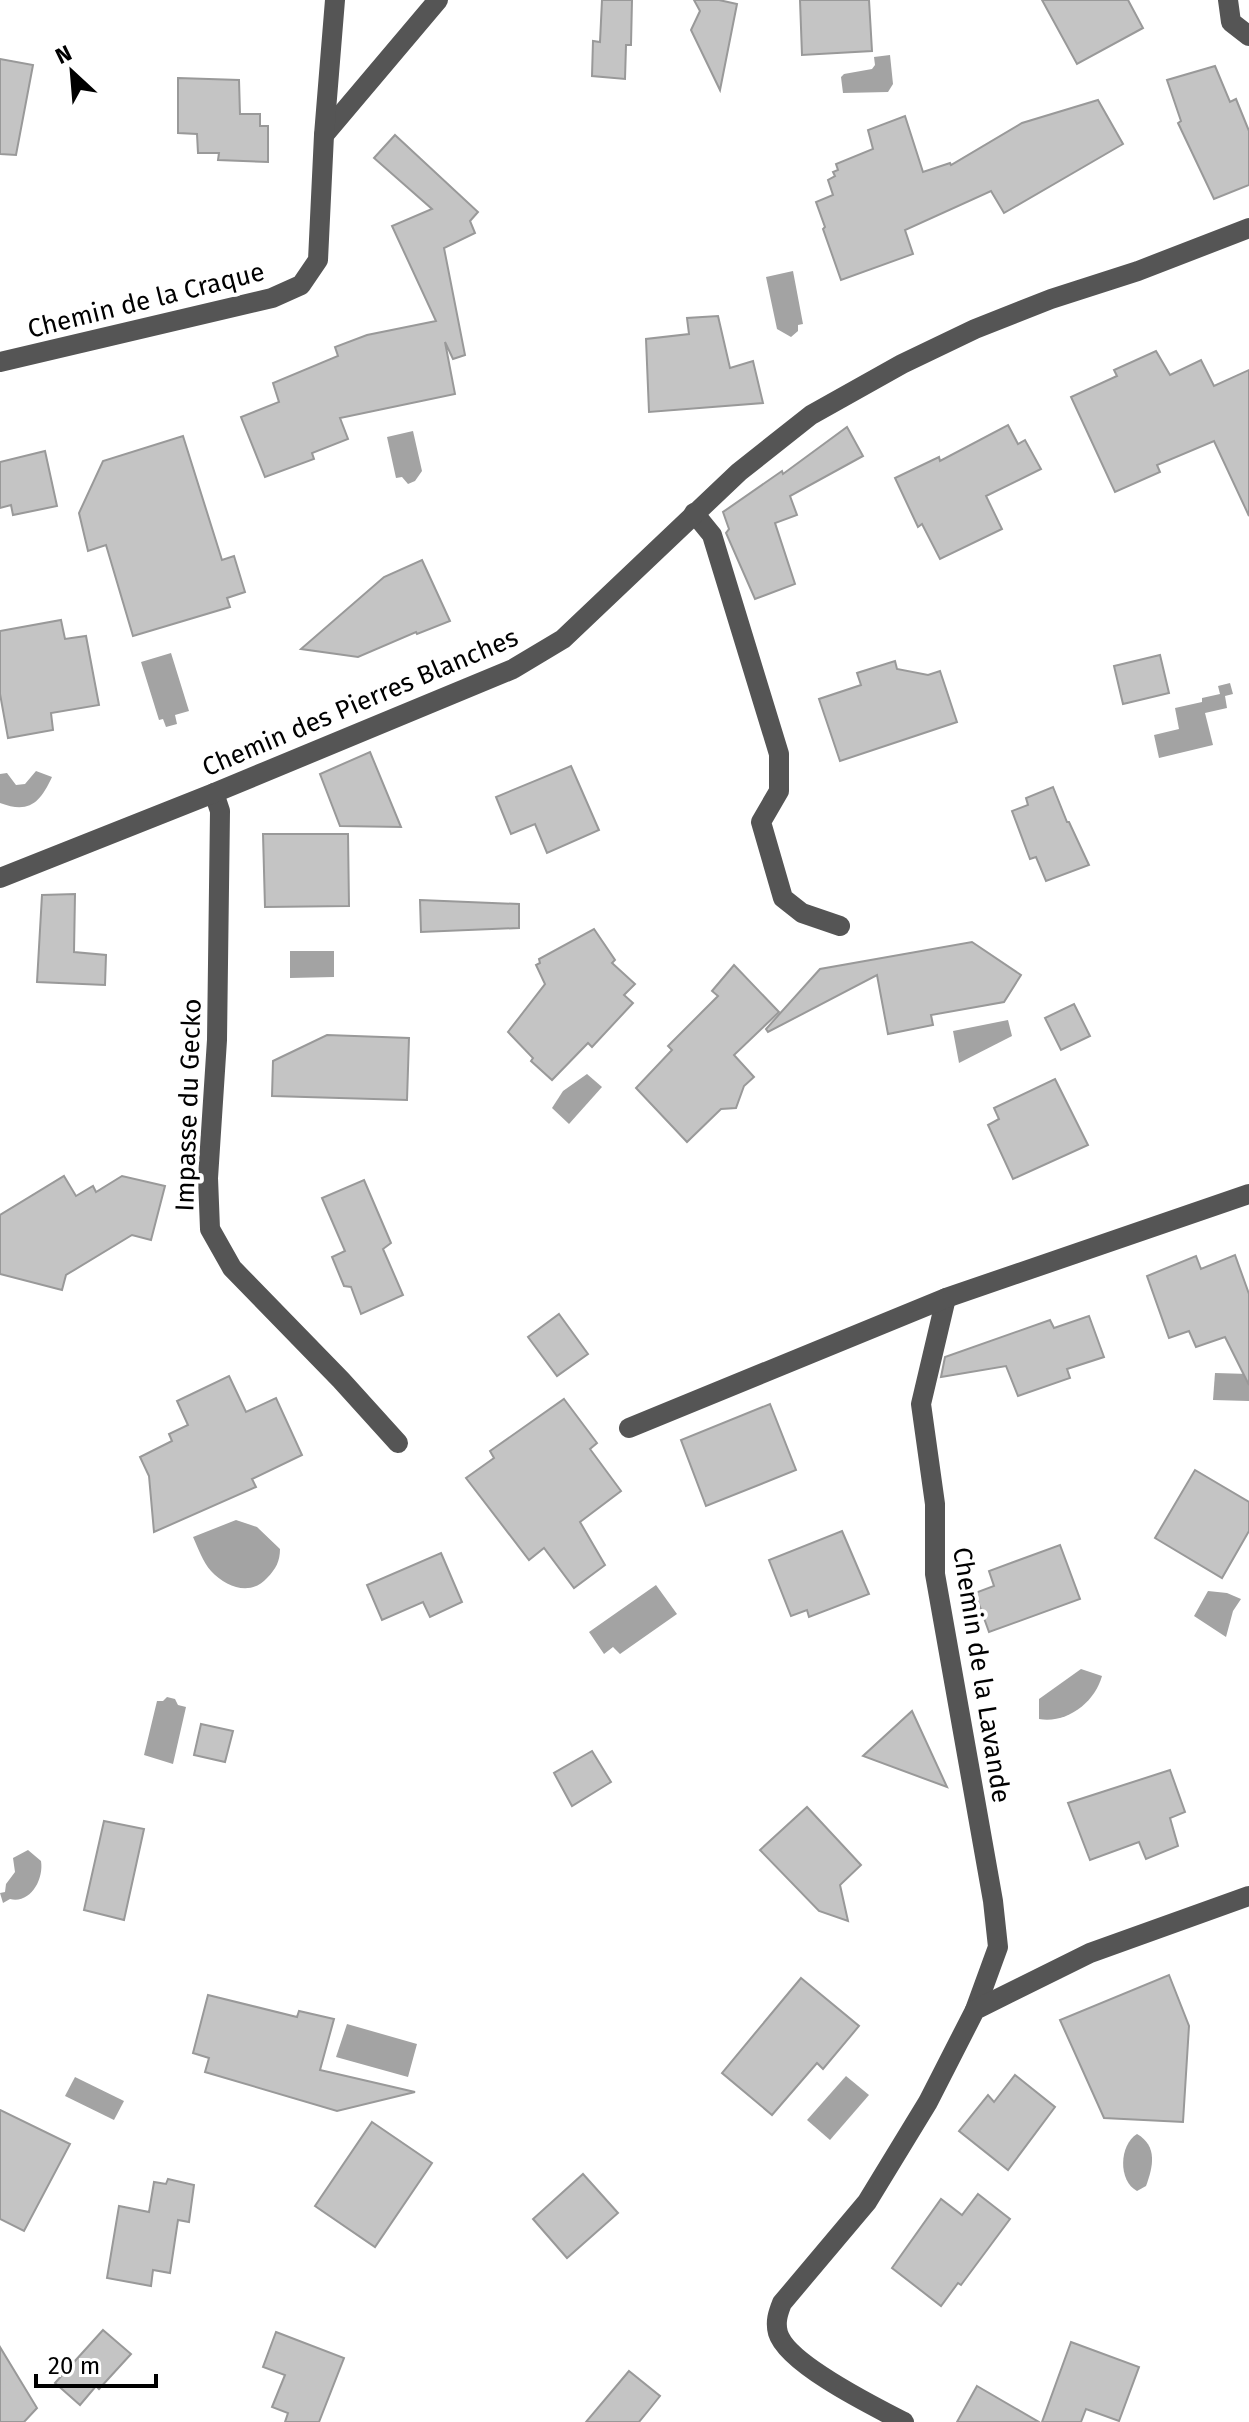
<svg xmlns="http://www.w3.org/2000/svg" width="1249" height="2422" viewBox="0 0 1249 2422" font-family="'Fira Sans',sans-serif">
<style>
.water{fill:#a3a3a3}
.building{fill:#c4c4c4;stroke:#999;stroke-width:2}
.lines{fill:none;stroke-linecap:round;stroke-linejoin:round}
.minor{stroke:#555;stroke-width:20}
.labels{text-anchor:middle;stroke-width:8;stroke-linejoin:round;paint-order:stroke}
.street-label{font-size:26px;fill:#000;stroke:#fff}
</style>
<rect width="100%" height="100%" fill="#fff"/>
<g class="water">
<path d="M 890,55 L 893,84 L 888,92 L 843,93 L 841,77 L 844,74 L 872,69 L 875,65 L 874,57 Z"/>
<path d="M 793,271 L 803,324 L 798,325 L 798,331 L 791,337 L 777,329 L 766,277 Z"/>
<path d="M 413,431 L 422,471 L 415,481 L 408,484 L 402,477 L 396,478 L 387,437 Z"/>
<path d="M 171,653 L 189,711 L 175,715 L 177,724 L 166,727 L 163,719 L 159,720 L 141,662 Z"/>
<path d="M 1230,683 L 1233,694 L 1225,696 L 1227,708 L 1205,713 L 1213,745 L 1159,758 L 1154,735 L 1179,729 L 1175,708 L 1202,702 L 1202,698 L 1220,694 L 1218,686 Z"/>
<path d="M 36,771 L 52,777 C 40,803 29,814 0,803 L 0,774 L 7,773 L 16,785 L 25,784 Z"/>
<path d="M 290,951 L 334,951 L 334,977 L 290,978 Z"/>
<path d="M 1008,1020 L 1012,1036 L 959,1063 L 953,1031 Z"/>
<path d="M 587,1074 L 602,1087 L 569,1124 L 552,1108 L 563,1091 Z"/>
<path d="M 1215,1373 L 1249,1374 L 1249,1401 L 1213,1400 Z"/>
<path d="M 236,1520 L 257,1527 L 280,1549 C 280,1561 276,1569 267,1578 C 251,1596 227,1588 211,1571 C 203,1562 198,1548 193,1537 Z"/>
<path d="M 656,1585 L 677,1614 L 620,1654 L 613,1647 L 604,1654 L 589,1632 Z"/>
<path d="M 1208,1591 L 1227,1593 L 1241,1599 L 1233,1611 L 1226,1637 L 1194,1616 Z"/>
<path d="M 1081,1669 L 1102,1676 C 1095,1702 1067,1724 1039,1719 L 1039,1699 Z"/>
<path d="M 167,1697 L 175,1699 L 178,1705 L 186,1707 L 173,1764 L 144,1755 L 157,1701 L 163,1701 Z"/>
<path d="M 28,1850 L 41,1861 C 44,1880 30,1904 10,1899 L 3,1903 L 0,1893 L 5,1892 L 6,1884 L 15,1872 L 13,1858 Z"/>
<path d="M 347,2024 L 417,2044 L 408,2077 L 336,2057 Z"/>
<path d="M 846,2076 L 869,2095 L 830,2140 L 807,2120 Z"/>
<path d="M 75,2077 L 124,2101 L 114,2120 L 65,2096 Z"/>
<path d="M 1137,2134 C 1158,2146 1153,2167 1146,2186 L 1137,2191 C 1118,2181 1119,2145 1137,2134 Z"/>
</g>
<g class="building">
<path d="M 602,0 L 632,0 L 631,45 L 626,45 L 625,79 L 592,76 L 593,41 L 600,42 Z"/>
<path d="M 694,0 L 719,0 L 737,4 L 720,90 L 691,30 L 700,11 Z"/>
<path d="M 800,0 L 869,0 L 872,51 L 802,55 Z"/>
<path d="M 1042,0 L 1128,0 L 1143,28 L 1077,64 Z"/>
<path d="M 0,59 L 33,65 L 16,155 L 0,154 Z"/>
<path d="M 1215,66 L 1230,102 L 1236,99 L 1249,131 L 1249,185 L 1214,199 L 1178,123 L 1181,121 L 1167,80 Z"/>
<path d="M 178,78 L 239,80 L 240,114 L 260,114 L 260,126 L 268,126 L 268,162 L 218,160 L 219,153 L 198,153 L 197,134 L 178,133 Z"/>
<path d="M 1098,100 L 1123,144 L 1004,213 L 991,191 L 905,230 L 913,254 L 841,280 L 823,229 L 825,227 L 816,202 L 833,195 L 828,180 L 835,176 L 833,172 L 838,170 L 836,164 L 873,149 L 868,130 L 905,116 L 923,172 L 950,163 L 951,165 L 1022,123 Z"/>
<path d="M 395,135 L 478,212 L 470,221 L 475,233 L 444,248 L 465,355 L 453,359 L 445,342 L 455,394 L 340,418 L 348,439 L 312,453 L 314,459 L 265,477 L 241,417 L 279,402 L 273,383 L 338,356 L 335,347 L 367,335 L 436,321 L 392,226 L 432,209 L 374,158 Z"/>
<path d="M 718,316 L 730,368 L 753,361 L 763,403 L 649,412 L 646,339 L 689,334 L 687,318 Z"/>
<path d="M 1156,351 L 1170,375 L 1201,360 L 1214,386 L 1249,370 L 1249,516 L 1214,441 L 1157,465 L 1160,472 L 1115,492 L 1071,397 L 1117,376 L 1114,370 Z"/>
<path d="M 1008,425 L 1018,444 L 1025,440 L 1041,469 L 986,496 L 1002,529 L 940,559 L 922,524 L 918,527 L 895,478 L 939,457 L 940,461 Z"/>
<path d="M 847,427 L 863,456 L 790,496 L 797,515 L 775,523 L 795,584 L 755,599 L 726,533 L 729,529 L 723,512 L 782,471 L 783,474 Z"/>
<path d="M 183,436 L 222,560 L 234,556 L 245,592 L 227,598 L 230,607 L 133,636 L 106,545 L 88,551 L 79,513 L 103,461 Z"/>
<path d="M 45,451 L 57,506 L 13,515 L 11,505 L 0,508 L 0,462 Z"/>
<path d="M 422,560 L 450,621 L 417,634 L 416,632 L 358,657 L 301,649 L 384,577 Z"/>
<path d="M 61,620 L 65,639 L 86,636 L 99,705 L 51,713 L 53,730 L 8,738 L 0,694 L 0,631 Z"/>
<path d="M 1160,655 L 1169,693 L 1123,704 L 1114,666 Z"/>
<path d="M 895,661 L 897,669 L 928,675 L 940,671 L 957,722 L 840,761 L 819,699 L 861,685 L 857,673 Z"/>
<path d="M 370,752 L 401,827 L 340,826 L 320,774 Z"/>
<path d="M 571,766 L 599,830 L 547,853 L 535,824 L 511,834 L 496,797 Z"/>
<path d="M 1053,787 L 1067,822 L 1069,822 L 1089,865 L 1046,881 L 1036,857 L 1030,859 L 1012,811 L 1028,805 L 1026,798 Z"/>
<path d="M 263,834 L 348,834 L 349,906 L 265,907 Z"/>
<path d="M 75,894 L 74,952 L 106,955 L 105,985 L 37,982 L 42,895 Z"/>
<path d="M 420,900 L 519,904 L 519,928 L 421,932 Z"/>
<path d="M 594,929 L 615,960 L 612,963 L 635,984 L 624,995 L 633,1003 L 592,1047 L 588,1043 L 552,1080 L 531,1061 L 533,1058 L 508,1032 L 545,984 L 536,965 L 540,963 L 539,959 Z"/>
<path d="M 972,942 L 1021,975 L 1004,1002 L 931,1015 L 933,1025 L 888,1034 L 877,975 L 768,1032 L 766,1029 L 820,969 Z"/>
<path d="M 734,965 L 779,1012 L 734,1055 L 754,1077 L 744,1086 L 736,1108 L 721,1109 L 687,1142 L 636,1088 L 672,1050 L 668,1046 L 718,996 L 712,991 Z"/>
<path d="M 1074,1004 L 1090,1036 L 1061,1050 L 1045,1018 Z"/>
<path d="M 327,1035 L 409,1038 L 407,1100 L 272,1096 L 273,1061 Z"/>
<path d="M 1055,1079 L 1088,1145 L 1013,1179 L 988,1125 L 999,1119 L 994,1108 Z"/>
<path d="M 64,1176 L 76,1196 L 93,1186 L 96,1192 L 122,1176 L 165,1186 L 151,1240 L 132,1235 L 66,1275 L 62,1290 L 0,1274 L 0,1215 Z"/>
<path d="M 364,1180 L 391,1243 L 383,1249 L 403,1295 L 361,1314 L 351,1287 L 344,1286 L 332,1257 L 345,1251 L 322,1198 Z"/>
<path d="M 1235,1255 L 1249,1294 L 1249,1385 L 1225,1337 L 1196,1347 L 1189,1331 L 1169,1338 L 1147,1276 L 1196,1256 L 1201,1269 Z"/>
<path d="M 559,1314 L 588,1354 L 557,1376 L 528,1337 Z"/>
<path d="M 1089,1316 L 1104,1357 L 1067,1369 L 1070,1378 L 1018,1396 L 1006,1366 L 941,1377 L 945,1357 L 1050,1320 L 1054,1328 Z"/>
<path d="M 229,1376 L 246,1412 L 276,1398 L 302,1455 L 252,1479 L 256,1487 L 154,1532 L 149,1476 L 140,1457 L 172,1441 L 169,1434 L 188,1425 L 177,1401 Z"/>
<path d="M 564,1399 L 597,1443 L 590,1449 L 621,1491 L 580,1522 L 605,1565 L 574,1588 L 544,1548 L 529,1560 L 466,1478 L 494,1458 L 490,1451 Z"/>
<path d="M 770,1404 L 796,1470 L 706,1506 L 681,1440 Z"/>
<path d="M 1195,1470 L 1249,1502 L 1249,1531 L 1222,1578 L 1155,1538 Z"/>
<path d="M 842,1531 L 869,1594 L 809,1617 L 807,1610 L 791,1616 L 769,1560 Z"/>
<path d="M 1060,1545 L 1080,1599 L 989,1632 L 975,1593 L 994,1586 L 989,1571 Z"/>
<path d="M 441,1553 L 462,1602 L 430,1617 L 423,1602 L 382,1620 L 367,1585 Z"/>
<path d="M 912,1711 L 947,1787 L 863,1756 Z"/>
<path d="M 201,1724 L 233,1731 L 225,1762 L 194,1755 Z"/>
<path d="M 592,1751 L 611,1782 L 572,1806 L 554,1773 Z"/>
<path d="M 1170,1770 L 1185,1812 L 1170,1818 L 1178,1846 L 1146,1859 L 1139,1842 L 1090,1860 L 1068,1803 Z"/>
<path d="M 807,1807 L 861,1865 L 840,1885 L 848,1921 L 819,1911 L 760,1850 Z"/>
<path d="M 104,1821 L 144,1829 L 124,1920 L 84,1910 Z"/>
<path d="M 1169,1975 L 1189,2026 L 1183,2122 L 1104,2118 L 1060,2020 Z"/>
<path d="M 801,1978 L 859,2026 L 823,2069 L 817,2063 L 772,2115 L 722,2073 Z"/>
<path d="M 208,1995 L 297,2017 L 299,2011 L 334,2019 L 320,2070 L 415,2092 L 337,2111 L 205,2072 L 209,2058 L 193,2053 Z"/>
<path d="M 1015,2075 L 1055,2107 L 1008,2170 L 959,2131 L 988,2095 L 994,2102 Z"/>
<path d="M 0,2110 L 70,2144 L 24,2231 L 0,2219 Z"/>
<path d="M 372,2122 L 432,2163 L 375,2247 L 315,2206 Z"/>
<path d="M 583,2174 L 618,2213 L 567,2258 L 533,2219 Z"/>
<path d="M 168,2179 L 194,2185 L 189,2222 L 178,2220 L 170,2273 L 153,2270 L 151,2286 L 107,2278 L 119,2206 L 149,2212 L 154,2182 L 166,2184 Z"/>
<path d="M 978,2194 L 1010,2219 L 961,2285 L 958,2283 L 941,2306 L 892,2268 L 941,2199 L 962,2215 Z"/>
<path d="M 103,2330 L 131,2354 L 99,2389 L 96,2386 L 80,2405 L 55,2383 Z"/>
<path d="M 276,2332 L 344,2358 L 319,2422 L 285,2422 L 288,2413 L 272,2407 L 285,2375 L 263,2367 Z"/>
<path d="M 1071,2342 L 1139,2367 L 1119,2421 L 1086,2409 L 1081,2422 L 1042,2422 Z"/>
<path d="M 0,2347 L 37,2408 L 24,2422 L 0,2422 Z"/>
<path d="M 629,2371 L 660,2396 L 648,2411 L 639,2422 L 586,2422 Z"/>
<path d="M 977,2386 L 1039,2422 L 957,2422 Z"/>
</g>
<g class="lines">
<g class="minor">
<path d="M 1228,0 L 1231,22 L 1249,36"/>
<path d="M 324,135 L 438,0"/>
<path d="M 0,362 L 272,298 L 301,285 L 318,260 L 324,135 L 335,0"/>
<path d="M 694,513 L 712,535 L 779,754 L 779,791 L 761,822 L 783,898 L 802,913 L 840,926"/>
<path d="M 214,793 L 220,811 L 217,1040 L 208,1178 L 210,1229 L 232,1268 L 341,1380 L 398,1443"/>
<path d="M 0,878 L 214,793 L 513,669 L 563,639 L 739,472 L 811,415 L 902,364 L 975,329 L 1051,299 L 1138,271 L 1249,228"/>
<path d="M 946,1298 L 921,1404 L 935,1504 L 935,1574 L 993,1901 L 998,1947 L 975,2010"/>
<path d="M 629,1428 L 946,1298 L 1249,1194"/>
<path d="M 904,2422 C 875,2407 787,2364 778,2333 C 775,2322 778,2313 782,2303 L 867,2202 L 928,2102 L 975,2010 L 1090,1953 L 1249,1896"/>
</g>
</g>
<g class="labels">
<g class="street-label">
<text transform="translate(146 300) rotate(-14)" y="9">Chemin de la Craque</text>
<text transform="translate(360 702) rotate(-23)" y="9">Chemin des Pierres Blanches</text>
<text transform="translate(188 1105) rotate(-88)" y="9">Impasse du Gecko</text>
<text transform="translate(982 1675) rotate(81)" y="9">Chemin de la Lavande</text>
</g>
</g>
<g transform="translate(72 72) rotate(334)" stroke="#ffffff" stroke-width="6" paint-order="stroke">
<path d="M0-6L14 30L0 20L-14 30Z" fill="#000000"/>
<text y="-12" font-size="22" font-weight="bold" text-anchor="middle" fill="#000000">N</text>
</g>
<path d="M36 2374v12h120v-12" fill="none" stroke="#000000" stroke-width="4"/>
<text x="48" y="2374" font-size="24" fill="#000000" stroke="#ffffff" stroke-width="6" paint-order="stroke">20 m</text>
</svg>
